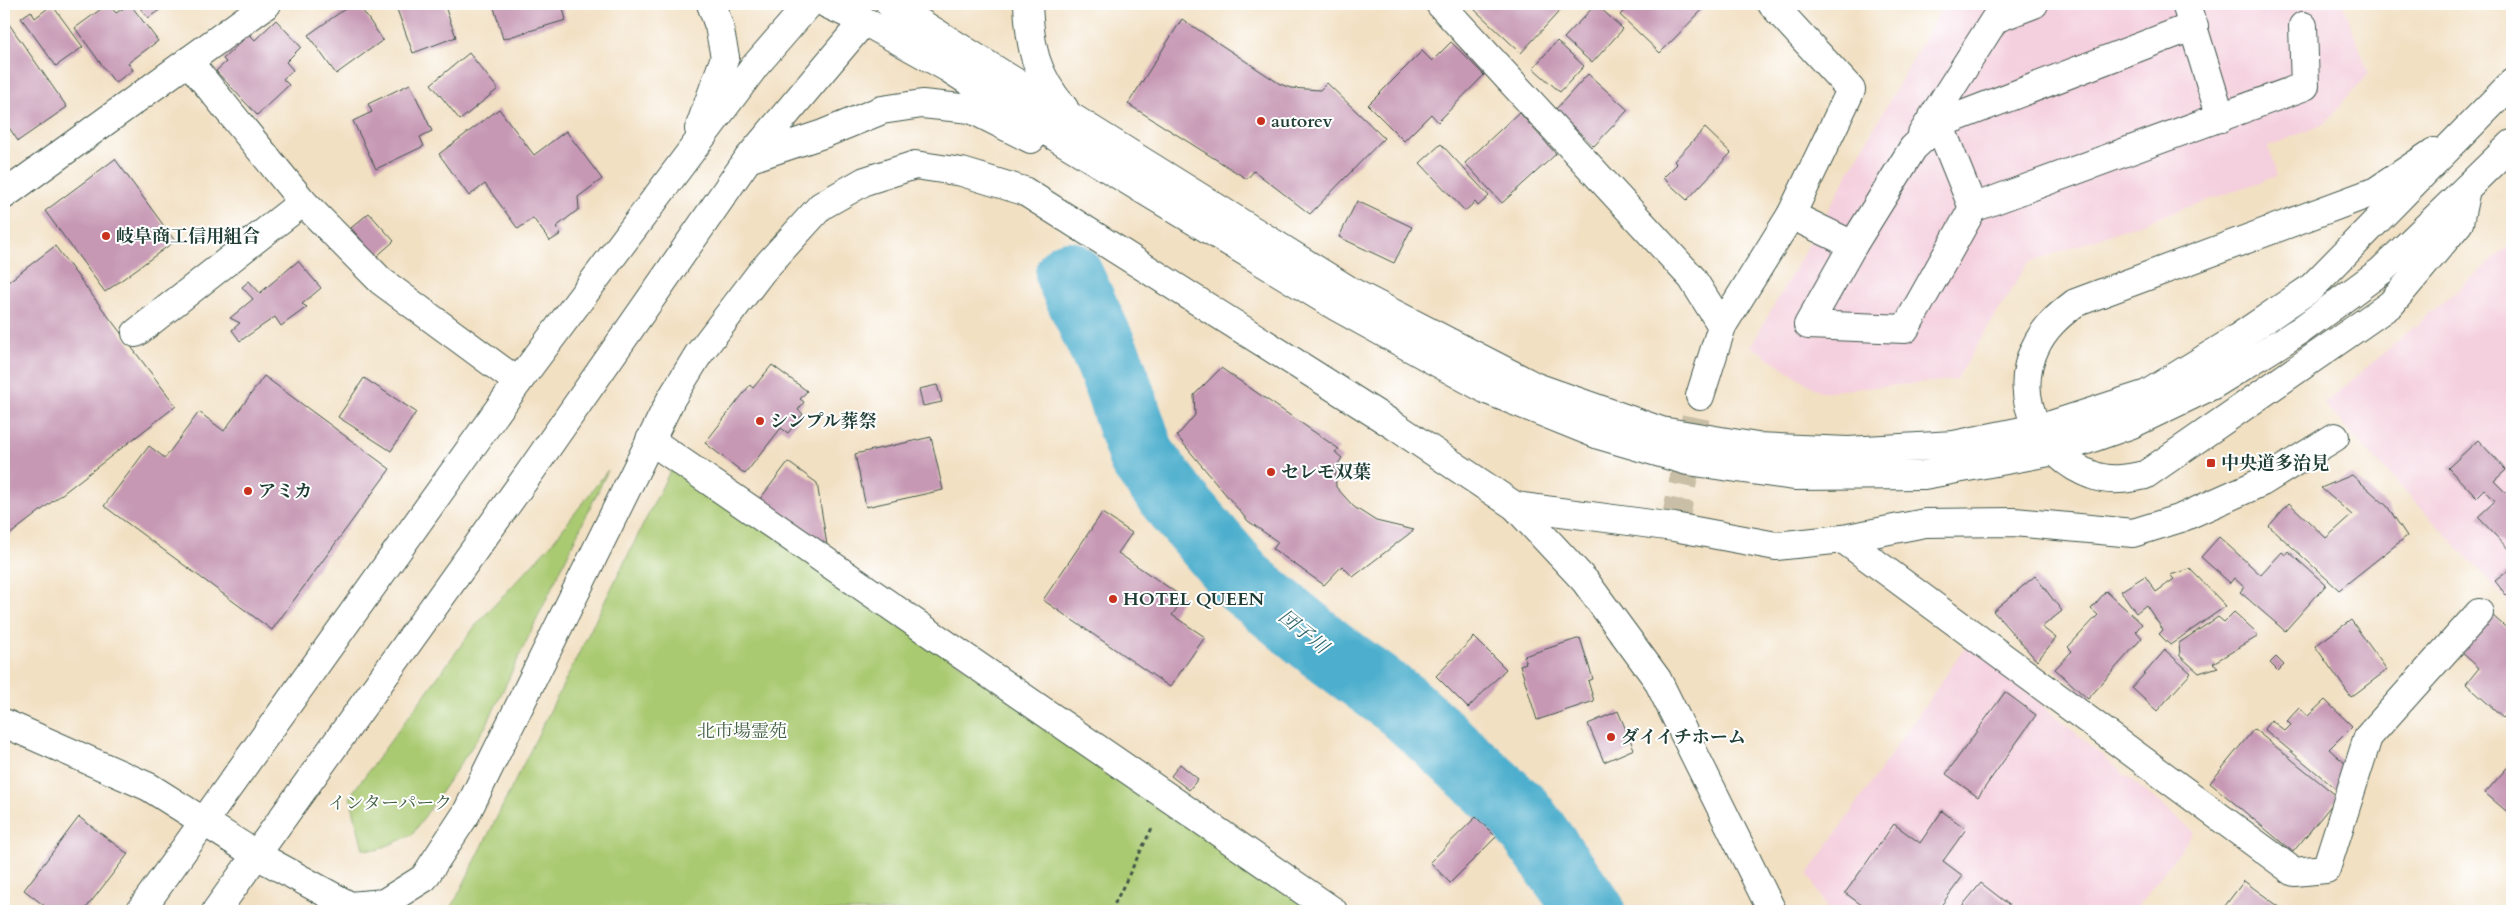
<svg xmlns="http://www.w3.org/2000/svg" width="2516" height="915" viewBox="0 0 2516 915" font-family="Cardo,'Noto Serif JP',serif">
<style>
.built{fill:#f4cfdd}
.green{fill:#aaca72;stroke:#648453}
.lines{fill:none;stroke-linecap:round;stroke-linejoin:round}
.river{stroke:#4eafcd;stroke-width:68}
.building{fill:#c698b4}
.minor-tunnel{stroke:#c8bfa6;stroke-width:28;stroke-dasharray:28 14;stroke-linecap:butt}
.minor-casing{stroke:#3f5549;stroke-width:30}
.highway-casing{stroke:#3f5549;stroke-width:30}
.path{stroke:#3f5549;stroke-width:3;stroke-dasharray:4 4;stroke-linecap:butt}
.minor{stroke:#fff;stroke-width:28}
.highway{stroke:#fff;stroke-width:28}
.poi-dot{fill:#c8321e;stroke:#fff;stroke-width:2}
.labels{text-anchor:middle;stroke-width:4;stroke-linejoin:round;paint-order:stroke}
.poi-label{font-size:18px;font-weight:bold;fill:#1f3d34;stroke:#fff;text-anchor:start}
.park-label{font-size:18px;fill:#426044;stroke:#fff}
.water-label{font-size:19px;font-style:italic;fill:#2f656a;stroke:#fff}
</style>
<rect width="100%" height="100%" fill="#fff"/>
<filter id="ink" filterUnits="userSpaceOnUse"><feTurbulence type="fractalNoise" baseFrequency=".02" numOctaves="2"/><feDisplacementMap in="SourceGraphic" scale="10" xChannelSelector="R" yChannelSelector="G"/><feConvolveMatrix kernelMatrix="1 2 1 2 8 2 1 2 1" color-interpolation-filters="sRGB"/></filter>
<filter id="wash" filterUnits="userSpaceOnUse"><feTurbulence type="fractalNoise" baseFrequency=".0096" numOctaves="4" result="noise"/><feDisplacementMap in="SourceGraphic" scale="20" xChannelSelector="R" yChannelSelector="G"/><feGaussianBlur stdDeviation="1.12" result="paint"/><feColorMatrix in="noise" values="0 0 0 0 0 0 0 0 0 0 0 0 0 0 0 0 0 1.4 0 .05"/><feComposite in="paint" operator="in"/></filter>
<g filter="url(#wash)">
<rect width="100%" height="100%" fill="#f2e0c3"/>
<g class="built">
<path d="M 1944,4 L 2343,4 L 2369,73 L 2324,124 L 2268,147 L 2277,176 L 2028,263 L 1956,380 L 1820,392 L 1751,346 Z"/>
<path d="M 2512,243 L 2512,606 L 2324,404 Z"/>
<path d="M 1968,643 L 2194,832 L 2134,911 L 1828,911 L 1808,874 Z"/>
</g>
<g class="green">
<path d="M 673,465 L 1315,911 L 450,911 Z"/>
<path d="M 608,470 L 486,726 L 412,835 L 377,850 L 363,849 L 350,796 L 476,625 L 552,543 Z"/>
</g>
<g class="lines">
<path class="river" d="M 1069,275 L 1110,363 L 1142,457 L 1178,505 L 1245,583 L 1327,650 L 1403,706 L 1520,813 L 1591,911"/>
</g>
<g id="blocks">
<g class="building">
<path d="M 108,4 L 116,13 L 130,4 L 158,41 L 128,63 L 133,70 L 115,83 L 75,28 Z"/>
<path d="M 137,4 L 168,4 L 148,18 Z"/>
<path d="M 352,4 L 358,4 L 383,40 L 336,74 L 308,35 Z"/>
<path d="M 395,4 L 444,4 L 456,37 L 413,53 Z"/>
<path d="M 493,4 L 562,4 L 566,20 L 503,39 Z"/>
<path d="M 1481,4 L 1566,4 L 1521,53 L 1475,10 Z"/>
<path d="M 1596,4 L 1623,29 L 1592,63 L 1564,38 Z"/>
<path d="M 1631,4 L 1708,4 L 1660,53 L 1620,15 Z"/>
<path d="M 52,5 L 83,47 L 56,66 L 21,18 L 31,11 L 35,18 Z"/>
<path d="M 4,17 L 67,107 L 18,141 L 4,120 Z"/>
<path d="M 1182,19 L 1280,84 L 1291,88 L 1320,90 L 1327,83 L 1384,138 L 1310,214 L 1254,171 L 1247,179 L 1128,104 Z"/>
<path d="M 276,20 L 301,47 L 286,62 L 293,70 L 283,79 L 289,85 L 257,115 L 216,71 L 226,62 L 223,59 L 249,34 L 255,40 Z"/>
<path d="M 1557,41 L 1584,66 L 1560,92 L 1533,68 Z"/>
<path d="M 1451,42 L 1484,75 L 1438,122 L 1431,114 L 1404,141 L 1368,105 L 1422,51 L 1432,61 Z"/>
<path d="M 469,53 L 498,89 L 460,120 L 431,84 Z"/>
<path d="M 1588,74 L 1628,110 L 1594,146 L 1555,110 Z"/>
<path d="M 410,84 L 432,131 L 420,137 L 424,146 L 376,169 L 353,121 L 372,112 L 368,104 Z"/>
<path d="M 499,109 L 534,155 L 566,131 L 602,179 L 578,197 L 579,209 L 556,227 L 561,234 L 550,241 L 533,218 L 518,229 L 485,184 L 469,196 L 439,154 Z"/>
<path d="M 1519,112 L 1556,154 L 1502,203 L 1465,163 Z"/>
<path d="M 1705,128 L 1731,153 L 1687,200 L 1663,178 L 1677,164 L 1674,161 Z"/>
<path d="M 1441,144 L 1489,196 L 1478,206 L 1475,202 L 1465,211 L 1420,163 Z"/>
<path d="M 115,159 L 175,241 L 105,292 L 45,211 Z"/>
<path d="M 1357,201 L 1412,227 L 1394,263 L 1339,237 Z"/>
<path d="M 369,213 L 394,241 L 376,257 L 351,228 Z"/>
<path d="M 55,246 L 176,406 L 4,539 L 4,285 Z"/>
<path d="M 298,261 L 321,288 L 302,304 L 307,307 L 281,326 L 275,317 L 240,341 L 232,330 L 240,323 L 230,318 L 253,299 L 242,287 L 249,281 L 260,293 Z"/>
<path d="M 772,365 L 807,391 L 800,399 L 804,402 L 798,410 L 803,414 L 788,433 L 781,428 L 745,474 L 705,443 L 750,385 L 753,388 Z"/>
<path d="M 1221,368 L 1339,449 L 1335,452 L 1342,458 L 1335,468 L 1336,487 L 1354,507 L 1376,521 L 1414,530 L 1353,577 L 1342,566 L 1324,585 L 1273,549 L 1278,542 L 1248,521 L 1177,436 L 1195,415 L 1194,395 Z"/>
<path d="M 264,376 L 390,469 L 272,630 L 104,506 L 149,446 L 165,458 L 199,412 L 224,431 Z"/>
<path d="M 364,378 L 416,412 L 391,451 L 338,417 Z"/>
<path d="M 937,385 L 942,402 L 923,406 L 919,389 Z"/>
<path d="M 931,437 L 943,490 L 866,507 L 855,454 Z"/>
<path d="M 2478,440 L 2506,470 L 2494,481 L 2506,493 L 2512,487 L 2512,553 L 2478,517 L 2495,501 L 2484,489 L 2476,497 L 2448,468 Z"/>
<path d="M 788,462 L 817,483 L 827,545 L 760,499 Z"/>
<path d="M 2352,475 L 2387,506 L 2407,536 L 2339,590 L 2269,526 L 2289,503 L 2326,538 L 2352,515 L 2321,488 Z"/>
<path d="M 1102,513 L 1132,533 L 1118,553 L 1184,598 L 1172,615 L 1205,637 L 1170,687 L 1043,600 Z"/>
<path d="M 2219,537 L 2261,575 L 2282,552 L 2285,555 L 2288,551 L 2326,585 L 2285,631 L 2240,592 L 2244,587 L 2234,578 L 2230,583 L 2201,557 Z"/>
<path d="M 2512,568 L 2512,591 L 2506,595 L 2495,581 Z"/>
<path d="M 2190,569 L 2226,606 L 2170,645 L 2159,634 L 2163,630 L 2146,605 L 2136,613 L 2121,591 L 2145,576 L 2156,592 L 2174,579 L 2170,575 Z"/>
<path d="M 2035,576 L 2062,611 L 2042,627 L 2056,638 L 2037,661 L 1993,611 Z"/>
<path d="M 2106,591 L 2142,624 L 2136,631 L 2142,638 L 2088,699 L 2055,669 L 2072,651 L 2068,647 L 2098,615 L 2091,609 Z"/>
<path d="M 2234,612 L 2255,631 L 2257,637 L 2213,663 L 2218,667 L 2199,673 L 2180,656 L 2179,643 L 2218,617 L 2224,622 Z"/>
<path d="M 2492,615 L 2512,633 L 2510,636 L 2512,638 L 2512,709 L 2504,718 L 2466,684 L 2479,668 L 2460,651 Z"/>
<path d="M 2351,620 L 2387,670 L 2351,697 L 2315,646 Z"/>
<path d="M 1474,637 L 1506,669 L 1468,708 L 1436,676 Z"/>
<path d="M 1580,638 L 1593,679 L 1588,681 L 1594,701 L 1537,720 L 1520,665 L 1526,663 L 1524,656 Z"/>
<path d="M 2165,650 L 2191,673 L 2157,711 L 2132,688 Z"/>
<path d="M 2276,657 L 2284,665 L 2278,671 L 2270,663 Z"/>
<path d="M 2005,692 L 2036,715 L 1978,797 L 1946,774 Z"/>
<path d="M 2325,700 L 2352,726 L 2329,749 L 2349,767 L 2342,794 L 2264,729 L 2271,720 L 2285,731 L 2291,725 L 2287,721 L 2299,708 L 2308,716 Z"/>
<path d="M 1618,711 L 1634,749 L 1604,762 L 1588,724 Z"/>
<path d="M 2254,729 L 2338,797 L 2293,852 L 2210,783 Z"/>
<path d="M 2512,762 L 2512,816 L 2485,793 Z"/>
<path d="M 1180,764 L 1198,779 L 1189,790 L 1171,776 Z"/>
<path d="M 1942,811 L 1966,829 L 1943,861 L 1963,876 L 1937,911 L 1870,911 L 1845,893 L 1894,824 L 1920,843 Z"/>
<path d="M 79,817 L 128,854 L 84,911 L 51,911 L 24,890 Z"/>
<path d="M 1476,817 L 1496,837 L 1450,883 L 1430,862 Z"/>
<path d="M 2244,881 L 2285,911 L 2221,911 Z"/>
<path d="M 1981,883 L 2017,911 L 1958,911 Z"/>
</g>
</g>
</g>
<g filter="url(#ink)">
<use href="#blocks" fill-opacity="0" stroke="#3f5549" stroke-width="1"/>
<g class="lines">
<path class="minor-tunnel" d="M 1674,527 L 1700,396"/>
<g class="minor-casing">
<g id="minor">
<path d="M 1440,4 L 1692,278 L 1722,326 L 1700,396"/>
<path d="M 2186,4 L 2221,118"/>
<path d="M 2194,26 L 1939,124 L 1913,148 L 1853,245 L 1808,325 L 1905,329 L 1973,208 L 2305,86 L 2303,26"/>
<path d="M 188,61 L 303,202 L 381,281 L 518,382"/>
<path d="M 1939,124 L 1973,208"/>
<path d="M 699,129 L 725,57 L 719,26 L 711,4"/>
<path d="M 1922,134 L 1995,19 L 2034,4"/>
<path d="M 2434,152 L 2376,191 L 2075,303 C 2058,316 2044,328 2035,348 C 2010,398 2043,458 2092,475 C 2109,482 2127,479 2145,475 L 2391,304 L 2459,223 L 2466,189"/>
<path d="M 4,195 L 267,4"/>
<path d="M 1791,215 L 1853,245"/>
<path d="M 1722,326 L 1791,215 L 1851,90 L 1772,4"/>
<path d="M 136,333 L 303,202"/>
<path d="M 650,440 L 1333,911"/>
<path d="M 1515,506 L 1674,527 L 1776,546 L 1843,539 L 1925,523 L 2014,522 L 2133,533 L 2181,518 L 2262,482 L 2335,437"/>
<path d="M 1843,539 L 2294,872 L 2326,869 L 2368,737 L 2479,613"/>
<path d="M 4,723 L 149,787 L 255,854 L 350,906 L 384,903 L 424,878 L 466,814 L 671,399 L 698,355 L 762,271 L 821,206 L 865,181 L 915,165 L 962,172 L 1024,191 L 1395,426 L 1515,506 L 1585,581 L 1657,679 L 1772,911"/>
<path d="M 140,911 L 518,382 L 755,66 L 809,4"/>
<path d="M 216,911 L 533,468 L 748,159 L 864,21"/>
</g>
</g>
<g class="highway-casing">
<g id="highway">
<path d="M 827,4 L 864,21 L 948,68 L 1056,137 L 1337,307 L 1487,390 L 1599,435 L 1688,461 L 1794,476 L 1924,475 L 2055,451 L 2132,424 L 2213,385 L 2301,330 L 2381,271 L 2512,144"/>
<path d="M 890,4 L 1350,291 L 1536,387 L 1661,431 L 1757,447 L 1848,451 L 1954,445 L 2051,425 L 2147,394 L 2227,345 L 2311,288 L 2512,83"/>
<path d="M 1028,4 C 1030,46 1035,75 1064,108"/>
<path d="M 748,159 L 823,134 L 882,110 L 922,104 L 971,109 L 1031,139"/>
</g>
</g>
<path class="path" d="M 1111,911 L 1152,828"/>
<use href="#minor" class="minor"/>
<use href="#highway" class="highway"/>
</g>
</g>
<g class="poi-dot">
<circle cx="1261" cy="121" r="5"/>
<circle cx="106" cy="236" r="5"/>
<circle cx="760" cy="421" r="5"/>
<rect x="2206" y="458" width="10" height="10" rx="2.5"/>
<circle cx="1271" cy="472" r="5"/>
<circle cx="248" cy="491" r="5"/>
<circle cx="1113" cy="599" r="5"/>
<circle cx="1611" cy="737" r="5"/>
</g>
<g class="labels">
<g class="poi-label">
<text x="1271" y="127">autorev</text>
<text x="116" y="242">岐阜商工信用組合</text>
<text x="770" y="427">シンプル葬祭</text>
<text x="2221" y="469">中央道多治見</text>
<text x="1281" y="478">セレモ双葉</text>
<text x="258" y="497">アミカ</text>
<text x="1123" y="605">HOTEL QUEEN</text>
<text x="1621" y="743">ダイイチホーム</text>
</g>
<g class="park-label">
<text x="742" y="737">北市場霊苑</text>
<text x="390" y="809">インターパーク</text>
</g>
<g class="water-label">
<text transform="translate(1304 631) rotate(39)" y="7">団子川</text>
</g>
</g>
<rect width="2516" height="915" fill="none" stroke="#fff" stroke-width="20"/>
</svg>
